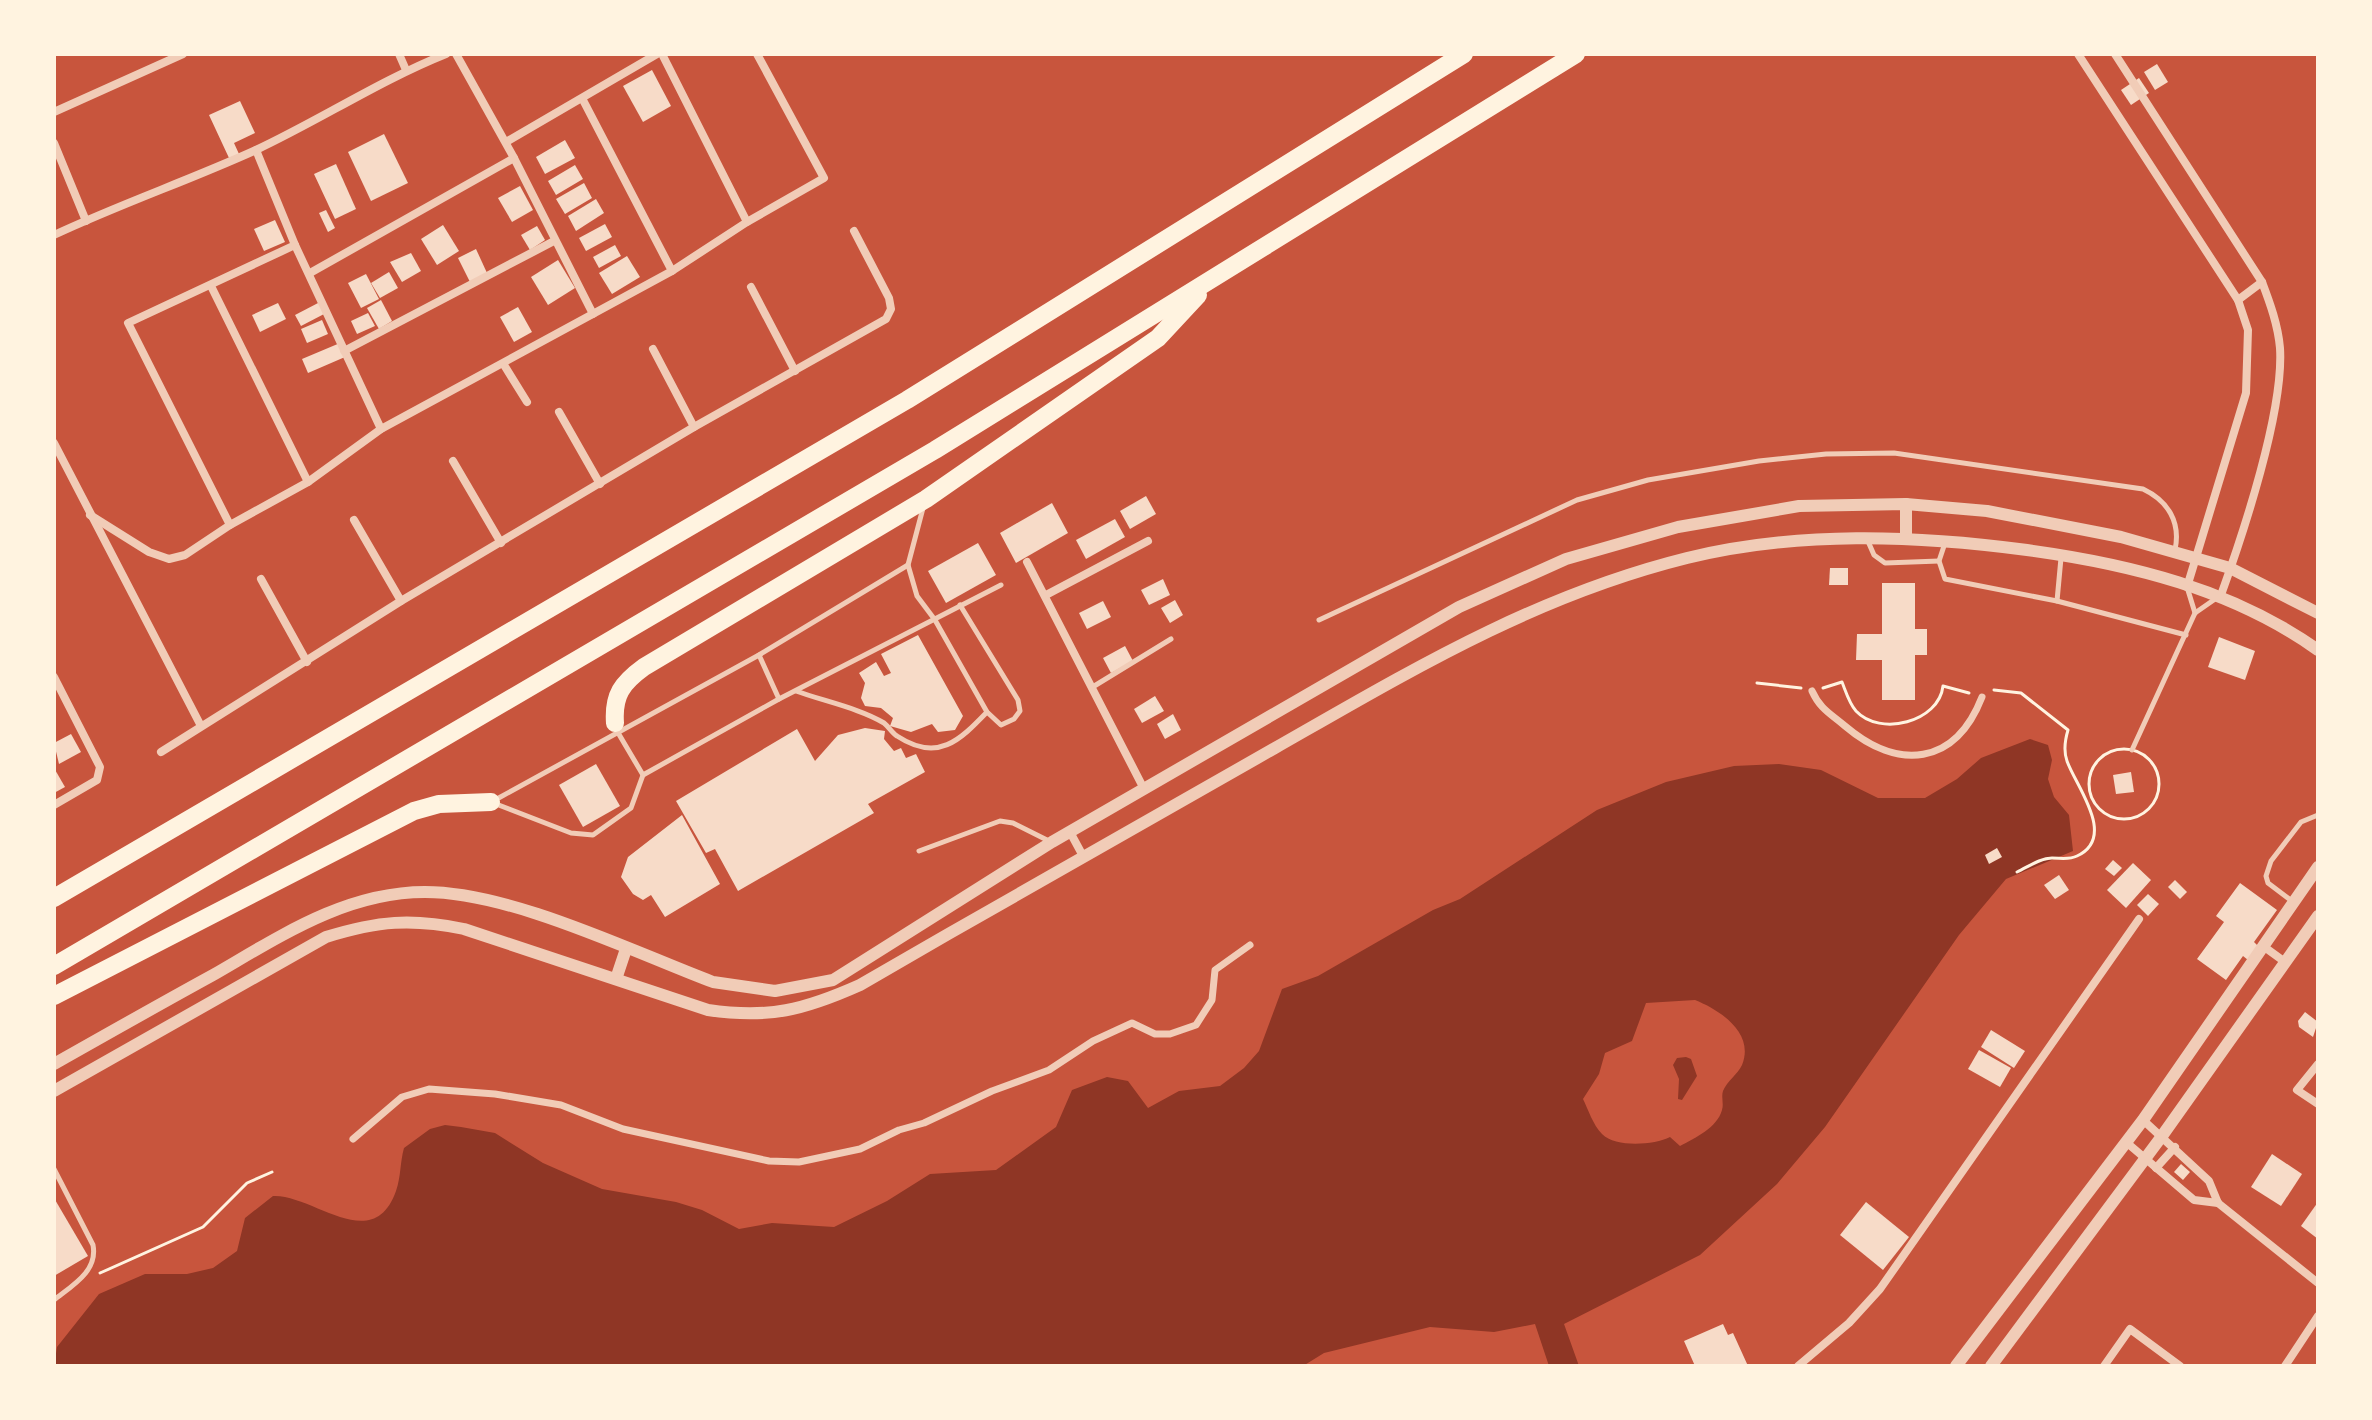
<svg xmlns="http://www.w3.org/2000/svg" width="2372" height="1420" viewBox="0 0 2372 1420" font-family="Poppins,sans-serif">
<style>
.water{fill:#8f3625;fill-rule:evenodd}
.building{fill:#f7dbc8}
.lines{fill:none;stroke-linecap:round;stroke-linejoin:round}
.path{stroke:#fff3e0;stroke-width:3}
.service{stroke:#f1ccb7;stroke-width:5}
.pedestrian{stroke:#f1ccb7;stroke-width:7}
.minor{stroke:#f1ccb7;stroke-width:8}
.tertiary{stroke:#f1ccb7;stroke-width:12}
.motorway{stroke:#fff3e0;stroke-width:18}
</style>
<rect width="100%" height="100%" fill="#c8553d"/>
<g class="water">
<path d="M 2030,739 L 2048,745 L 2052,760 L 2048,779 L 2054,797 L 2069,815 L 2073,851 L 2006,879 L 1959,935 L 1825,1127 L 1777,1184 L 1700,1255 L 1564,1324 L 1579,1366 L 1549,1366 L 1535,1324 L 1494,1332 L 1430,1327 L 1324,1353 L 1303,1366 L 54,1366 L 57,1347 L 99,1294 L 145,1274 L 187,1274 L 213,1268 L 237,1251 L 245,1218 L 273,1196 C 313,1194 373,1256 396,1191 C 401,1177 400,1162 404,1148 L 430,1129 L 445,1125 L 461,1127 L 495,1133 L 543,1163 L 602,1189 L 676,1202 L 702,1210 L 739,1229 L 772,1223 L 834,1227 L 887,1201 L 930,1174 L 996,1170 L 1056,1127 L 1072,1090 L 1107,1077 L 1128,1081 L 1148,1108 L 1179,1091 L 1220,1086 L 1244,1068 L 1259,1051 L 1282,989 L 1318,976 L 1433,910 L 1460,899 L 1597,810 L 1666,782 L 1734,766 L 1779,764 L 1821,770 L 1878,798 L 1925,798 L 1957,779 L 1981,758 ZM 1695,1000 C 1720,1010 1755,1033 1742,1065 C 1738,1074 1727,1081 1723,1091 C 1721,1097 1724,1104 1722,1110 C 1717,1128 1695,1138 1680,1146 L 1670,1137 C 1654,1145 1616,1148 1602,1134 C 1593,1125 1588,1109 1583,1099 L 1599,1074 L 1605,1053 L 1632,1041 L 1646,1003 Z"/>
<path d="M 1686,1057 L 1691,1059 L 1697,1076 L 1682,1100 L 1678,1099 L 1679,1079 L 1673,1065 L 1677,1058 Z"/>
</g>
<g class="building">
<path d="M 2157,64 L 2168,82 L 2155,90 L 2144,72 Z"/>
<path d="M 652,70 L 671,106 L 643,122 L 623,86 Z"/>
<path d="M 2139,78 L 2149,93 L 2131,105 L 2121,90 Z"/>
<path d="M 240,101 L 255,133 L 234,143 L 239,154 L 229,158 L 209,115 Z"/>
<path d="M 384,134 L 408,183 L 371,201 L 348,152 Z"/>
<path d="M 565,140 L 575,158 L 545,174 L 536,157 Z"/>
<path d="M 336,164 L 356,209 L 335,219 L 314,174 Z"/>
<path d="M 575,165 L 583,179 L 556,195 L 548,181 Z"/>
<path d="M 584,183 L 592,198 L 565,214 L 556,199 Z"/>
<path d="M 520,186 L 533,210 L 512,222 L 498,198 Z"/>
<path d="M 596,199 L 604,213 L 576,231 L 568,216 Z"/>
<path d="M 326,210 L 335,228 L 328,232 L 319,213 Z"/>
<path d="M 275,220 L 285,242 L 264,251 L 254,229 Z"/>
<path d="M 605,224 L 612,237 L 586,251 L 579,238 Z"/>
<path d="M 443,225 L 459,251 L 437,265 L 421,239 Z"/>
<path d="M 537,226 L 545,240 L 530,250 L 521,235 Z"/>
<path d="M 615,245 L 621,256 L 599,268 L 593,257 Z"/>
<path d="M 476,249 L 487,273 L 470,282 L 458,258 Z"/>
<path d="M 411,253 L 421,271 L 402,282 L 390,262 Z"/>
<path d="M 627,256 L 640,277 L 612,294 L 599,273 Z"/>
<path d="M 558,260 L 575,288 L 548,305 L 531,277 Z"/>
<path d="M 389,272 L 398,288 L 380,298 L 371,283 Z"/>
<path d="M 366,274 L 379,299 L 361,308 L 348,283 Z"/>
<path d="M 381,300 L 392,321 L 379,329 L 367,308 Z"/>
<path d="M 320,302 L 326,313 L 301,326 L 295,315 Z"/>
<path d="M 278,303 L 286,319 L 260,332 L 252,315 Z"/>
<path d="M 518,307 L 532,332 L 514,342 L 500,317 Z"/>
<path d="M 368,313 L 375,326 L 357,334 L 351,321 Z"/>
<path d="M 322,320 L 328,334 L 307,343 L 301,329 Z"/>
<path d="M 340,343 L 345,357 L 308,373 L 302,359 Z"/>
<path d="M 1146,496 L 1156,514 L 1130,529 L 1120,511 Z"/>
<path d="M 1052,503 L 1068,533 L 1016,563 L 1000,533 Z"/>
<path d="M 1115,519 L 1125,537 L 1086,559 L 1076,540 Z"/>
<path d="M 978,543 L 996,575 L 946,603 L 928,571 Z"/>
<path d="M 1830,568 L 1848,568 L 1848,585 L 1829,585 Z"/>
<path d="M 1163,579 L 1170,595 L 1149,605 L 1141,590 Z"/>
<path d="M 1882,583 L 1915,583 L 1915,629 L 1927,629 L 1927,655 L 1915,655 L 1915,700 L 1882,700 L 1882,660 L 1856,660 L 1857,634 L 1882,634 Z"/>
<path d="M 1175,600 L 1183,615 L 1170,623 L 1161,608 Z"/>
<path d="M 1103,601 L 1111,617 L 1087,629 L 1079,613 Z"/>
<path d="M 918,635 L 963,716 L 955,730 L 938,732 L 932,724 L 911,732 L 890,726 L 893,718 L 881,708 L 865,706 L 861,698 L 865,683 L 859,673 L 876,662 L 884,676 L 891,673 L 881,654 Z"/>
<path d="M 2219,637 L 2255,651 L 2245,680 L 2208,667 Z"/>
<path d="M 1125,646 L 1133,661 L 1111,673 L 1103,658 Z"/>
<path d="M 1155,696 L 1164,711 L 1142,723 L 1134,709 Z"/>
<path d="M 1173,714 L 1181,730 L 1165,739 L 1157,724 Z"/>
<path d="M 865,728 L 885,731 L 884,739 L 894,751 L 901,748 L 906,758 L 916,754 L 925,772 L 868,804 L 874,813 L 738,891 L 715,849 L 706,853 L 676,801 L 797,729 L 815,761 L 838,735 Z"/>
<path d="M 71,734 L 81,752 L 59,764 L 54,743 Z"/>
<path d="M 596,764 L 620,806 L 583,827 L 559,785 Z"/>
<path d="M 54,768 L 65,787 L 54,793 Z"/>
<path d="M 2131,772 L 2134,792 L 2116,794 L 2113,775 Z"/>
<path d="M 682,815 L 720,884 L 665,917 L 651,895 L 643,900 L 633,894 L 621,877 L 628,857 Z"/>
<path d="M 1997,848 L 2002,857 L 1989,864 L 1985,855 Z"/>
<path d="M 2113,860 L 2122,868 L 2114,876 L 2105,869 Z"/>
<path d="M 2133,863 L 2151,880 L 2126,908 L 2107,890 Z"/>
<path d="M 2059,875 L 2069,890 L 2055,899 L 2044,885 Z"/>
<path d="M 2175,880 L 2187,892 L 2180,899 L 2168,887 Z"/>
<path d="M 2240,883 L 2277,910 L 2254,942 L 2258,946 L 2248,960 L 2243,956 L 2226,980 L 2197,959 L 2224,922 L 2216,916 Z"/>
<path d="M 2148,894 L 2159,904 L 2148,916 L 2137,905 Z"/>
<path d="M 2305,1012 L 2318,1022 L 2313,1037 L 2299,1027 L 2298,1021 Z"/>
<path d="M 1991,1030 L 2025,1051 L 2014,1068 L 1981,1047 Z"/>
<path d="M 1979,1050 L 2011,1068 L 2000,1087 L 1968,1069 Z"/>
<path d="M 2272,1154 L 2302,1174 L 2281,1206 L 2251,1187 Z"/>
<path d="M 2181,1164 L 2190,1172 L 2183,1180 L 2174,1172 Z"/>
<path d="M 54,1198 L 88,1256 L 54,1276 Z"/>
<path d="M 1866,1202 L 1909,1237 L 1883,1270 L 1840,1235 Z"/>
<path d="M 2318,1202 L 2318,1239 L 2301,1226 Z"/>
<path d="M 1723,1324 L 1728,1335 L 1733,1333 L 1748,1366 L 1695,1366 L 1684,1341 Z"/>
</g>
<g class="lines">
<g class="path">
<path d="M 1757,683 L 1801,688"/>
<path d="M 1823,688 L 1842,682 C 1846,692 1849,703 1856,711 C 1880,737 1939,722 1943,686 L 1969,693"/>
<path d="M 1994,690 L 2021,693 L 2068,730 C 2065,740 2063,750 2067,761 C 2075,785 2118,837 2077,856 C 2069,860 2061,858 2052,858 C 2040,858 2028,867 2017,872"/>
<circle cx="2124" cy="784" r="35"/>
<path d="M 100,1273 L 203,1227 L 247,1183 L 272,1172"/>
</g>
<g class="service">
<path d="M 923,508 L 908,565 L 917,596 L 935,620 L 987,712 L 1001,725 L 1014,719 L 1020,711 L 1018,700 L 960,605"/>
<path d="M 1867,539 L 1874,555 L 1885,563 L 1939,561"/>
<path d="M 1945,543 L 1939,561 L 1945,579 L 2057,601 L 2186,635"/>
<path d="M 2187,587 L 2195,613"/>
<path d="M 2057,601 L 2061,558"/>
<path d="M 1319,620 L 1577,500 L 1648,480 L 1759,461 L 1826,454 L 1894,453 L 2143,489 C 2168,501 2181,522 2175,550"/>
<path d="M 759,655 L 779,699"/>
<path d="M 1091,688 L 1171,639"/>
<path d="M 796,691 C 823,701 859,708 884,723 C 889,727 892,733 897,736 C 938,763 960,740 987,712"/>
<path d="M 617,731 L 643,775"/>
<path d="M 2132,750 L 2195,613 L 2218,597"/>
<path d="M 495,800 L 759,655 L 908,565"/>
<path d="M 496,804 L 571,833 L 593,835 L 631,808 L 643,775 L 779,699 L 1001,585"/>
<path d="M 919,851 L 1000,821 L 1013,823 L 1051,842"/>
<path d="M 2292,901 L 2268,883 L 2266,876 L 2271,861 L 2301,822 L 2318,815"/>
<path d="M 54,1169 L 93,1245 C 98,1271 73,1285 54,1300"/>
</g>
<g class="pedestrian">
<path d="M 1812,691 C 1820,709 1831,714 1845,726 C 1898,771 1955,766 1982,697"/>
<path d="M 353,1139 L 402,1097 L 429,1089 L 495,1094 L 561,1105 L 623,1129 L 769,1161 L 799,1162 L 860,1149 L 899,1130 L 924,1123 L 992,1091 L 1049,1070 L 1093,1041 L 1132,1023 L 1155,1034 L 1170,1034 L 1196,1025 L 1212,1000 L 1215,970 L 1250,945"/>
</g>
<g class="minor">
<path d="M 399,54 L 406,70"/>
<path d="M 456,54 L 514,158 L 593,314"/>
<path d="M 662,54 L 747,222"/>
<path d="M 2078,54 L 2238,300 L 2248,330 L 2246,393 L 2187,587"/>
<path d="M 2115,54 L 2262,282 C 2270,303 2278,325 2280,348 C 2284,411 2243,534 2221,595"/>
<path d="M 583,100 L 672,271"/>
<path d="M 54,112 L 183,54"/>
<path d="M 506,142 L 657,54"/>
<path d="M 54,143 L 86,221"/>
<path d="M 256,150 L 295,245 L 381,429"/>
<path d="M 54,235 C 120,204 190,180 256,150 C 320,120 381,80 446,54"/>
<path d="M 310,273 L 514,158"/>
<path d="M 211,286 L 308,482"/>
<path d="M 751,287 L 795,371"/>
<path d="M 2238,300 L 2262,282"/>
<path d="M 653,349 L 694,427"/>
<path d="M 344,351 L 554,241"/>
<path d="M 504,365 L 527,402"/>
<path d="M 559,412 L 600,484"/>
<path d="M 54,443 L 201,726"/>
<path d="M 453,461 L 501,543"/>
<path d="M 90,515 L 149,552 L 169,559 L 185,555 L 230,525 L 308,482 L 381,429 L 672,271 L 747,222 L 824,178 L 757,54"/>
<path d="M 354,520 L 401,601"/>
<path d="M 230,525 L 128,323 L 295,245"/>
<path d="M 1027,562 L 1144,789"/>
<path d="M 261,579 L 307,662"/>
<path d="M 1046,595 L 1148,541"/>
<path d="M 54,677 L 100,767 L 97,780 L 54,805"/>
<path d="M 161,752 L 401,601 L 694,427 L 886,319 L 891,309 L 889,298 L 854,231"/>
<path d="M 1070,832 L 1083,856"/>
<path d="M 2263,946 L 2285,962"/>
<path d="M 2318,1064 L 2297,1090 L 2318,1104"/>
<path d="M 2143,1120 L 2209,1181 L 2218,1203 L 2318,1283"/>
<path d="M 2126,1142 L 2194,1200 L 2218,1203"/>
<path d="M 2156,1168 L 2175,1147"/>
<path d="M 1798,1366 L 1849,1323 L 1880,1289 L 2139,919"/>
<path d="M 2104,1366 L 2130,1329 L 2180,1366"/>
<path d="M 2285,1366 L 2318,1316"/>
</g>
<g class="tertiary">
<path d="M 1906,539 L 1906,504"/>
<path d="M 616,979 L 626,949"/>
<path d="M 54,1064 C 107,1034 160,1004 213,975 C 279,937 345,892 425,892 C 511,892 631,951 713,982 L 775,991 L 833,980 L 1052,842 L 1459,607 L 1566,559 L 1678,527 L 1799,506 L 1906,504 L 1987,511 L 2121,537 L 2230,568 L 2318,613"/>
<path d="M 54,1091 L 326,937 C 378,921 411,918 464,929 L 708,1010 C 769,1019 804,1010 860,985 C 998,905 1137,826 1275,748 C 1410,671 1534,596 1687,558 C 1798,531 1914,535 2027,550 C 2130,564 2232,589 2318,650"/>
<path d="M 1956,1366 L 2143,1120 L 2318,867"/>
<path d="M 1991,1366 L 2162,1136 L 2318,916"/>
</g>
<g class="motorway">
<path d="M 615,723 C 613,695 622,683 644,667 L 926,499 L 1158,338 L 1198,295"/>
<path d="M 54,898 L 907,400 L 1464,54"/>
<path d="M 54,966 L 935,450 L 1576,54"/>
<path d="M 54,996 L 414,811 L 439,804 L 491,802"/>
</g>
</g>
<rect width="2372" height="1420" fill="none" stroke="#fff3e0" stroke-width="112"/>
</svg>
